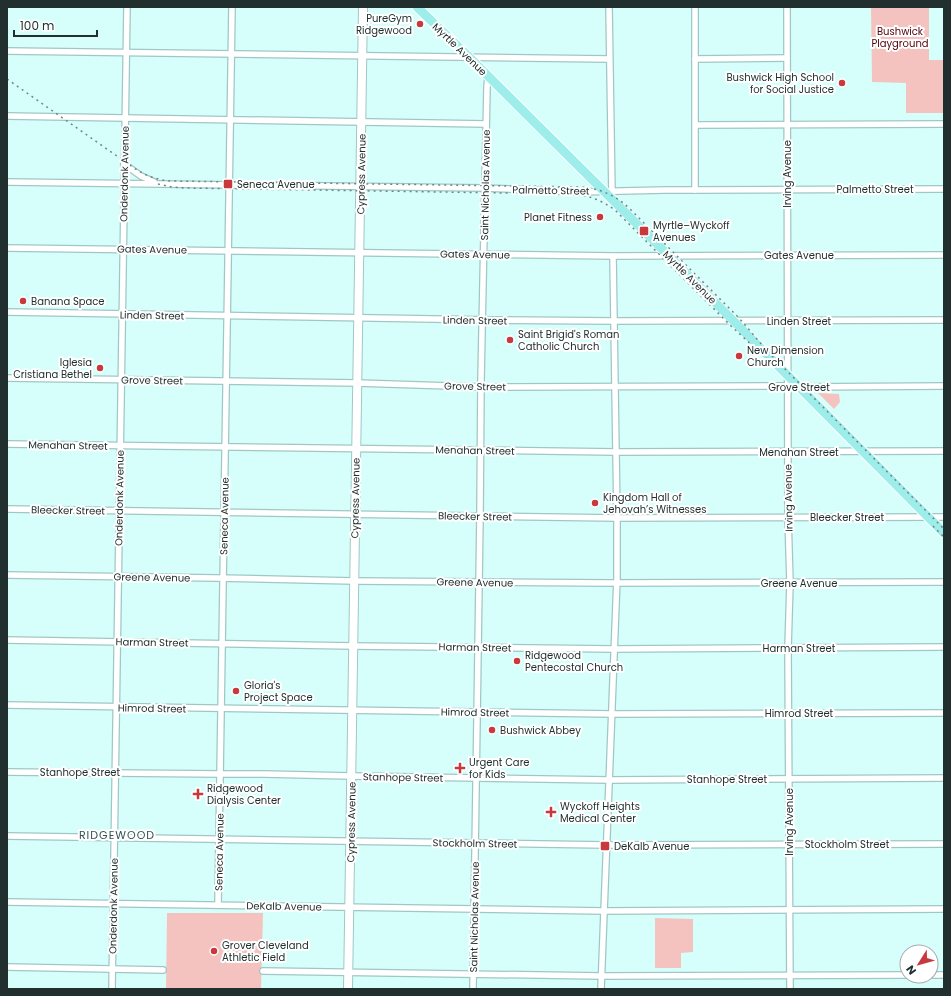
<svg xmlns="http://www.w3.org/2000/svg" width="951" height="996" viewBox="0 0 951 996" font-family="Poppins,sans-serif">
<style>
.green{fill:#f5c3bf}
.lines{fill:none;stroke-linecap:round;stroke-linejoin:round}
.minor-casing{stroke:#a0c7c5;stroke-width:8}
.secondary-casing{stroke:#a0c7c5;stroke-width:10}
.primary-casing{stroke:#fff;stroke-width:11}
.minor{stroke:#fff;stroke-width:5.5}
.secondary{stroke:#fff;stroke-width:8}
.primary{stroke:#9deeeb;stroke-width:9}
.rail{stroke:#6d8785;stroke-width:1.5;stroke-dasharray:2 4;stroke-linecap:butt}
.poi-dot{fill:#c8383d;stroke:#fff;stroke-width:1.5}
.labels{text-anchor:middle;stroke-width:4;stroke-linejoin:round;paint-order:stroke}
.poi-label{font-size:10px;fill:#21302f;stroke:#fff;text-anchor:start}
.park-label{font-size:10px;fill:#54010a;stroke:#fff}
.street-label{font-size:10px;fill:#21302f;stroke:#fff}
.neighbourhood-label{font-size:11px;letter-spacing:1px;fill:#305452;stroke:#fff}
</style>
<rect width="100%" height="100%" fill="#d6fffc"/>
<g class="green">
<path d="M 871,7 L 929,7 L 929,60 L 944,60 L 944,113 L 906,113 L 906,83 L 872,82 Z"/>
<path d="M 818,393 L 839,394 L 840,402 L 834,409 Z"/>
<path d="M 167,913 L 263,913 L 261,989 L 166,989 Z"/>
<path d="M 655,918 L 693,919 L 693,952 L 681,953 L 681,968 L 655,968 Z"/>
</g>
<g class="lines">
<g class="minor-casing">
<g id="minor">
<path d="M 609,7 L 612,195"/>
<path d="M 695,7 L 695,190"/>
<path d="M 787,7 L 788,517 L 790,583 L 788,648 L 790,989"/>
<path d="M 7,51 L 609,59"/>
<path d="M 695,59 L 787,58"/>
<path d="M 7,116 L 486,124"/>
<path d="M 696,125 L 944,124"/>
<path d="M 124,164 L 141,176 L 154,182"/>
<path d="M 7,182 L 484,188 L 579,192 L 665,190 L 695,190 L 944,189"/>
<path d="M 7,248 L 613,256 L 944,255"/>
<path d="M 7,312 L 493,320 L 613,321 L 944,320"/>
<path d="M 7,378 L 357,383 L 481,387 L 791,386"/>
<path d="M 799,387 L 944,386"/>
<path d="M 7,444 L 616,452 L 944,451"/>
<path d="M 7,509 L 617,518 L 944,517"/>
<path d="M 7,575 L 216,578 L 354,581 L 611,583 L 944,582"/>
<path d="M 7,640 L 353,646 L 614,649 L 944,647"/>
<path d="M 7,705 L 612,714 L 944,713"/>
<path d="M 7,772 L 220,774 L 264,774 L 351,776 L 609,780 L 944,778"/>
<path d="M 7,836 L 606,845 L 944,844"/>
<path d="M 7,902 L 604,911 L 944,909"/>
<path d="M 218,905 L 232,7"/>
<path d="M 7,967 L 163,970"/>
<path d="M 263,971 L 601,976 L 907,975"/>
<path d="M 931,975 L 944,975"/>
<path d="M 112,989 L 127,7"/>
<path d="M 473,989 L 480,516 L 481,380 L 487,87 L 488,76"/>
<path d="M 601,989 L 617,578 L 617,518 L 613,256"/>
</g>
</g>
<g class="secondary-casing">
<path id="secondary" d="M 348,989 L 363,7"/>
</g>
<g class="primary-casing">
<path id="primary" d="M 417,7 L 469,57 L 668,255 L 944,533"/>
</g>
<use href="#minor" class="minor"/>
<use href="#secondary" class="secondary"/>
<use href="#primary" class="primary"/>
<g class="rail">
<path d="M 7,79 L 134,168 C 146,176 157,180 171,181 L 580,187 C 599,188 615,195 629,208 L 739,318 L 769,353 L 808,392 L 944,529"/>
<path d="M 158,184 L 172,187 L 184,188 L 570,194 C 588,195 602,200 616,211 L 731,326 L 768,360"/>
<path d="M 933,526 L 944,537"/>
</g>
</g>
<g class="poi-dot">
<circle cx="420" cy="24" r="4"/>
<circle cx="842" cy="83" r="4"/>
<rect x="223" y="179" width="10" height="10" rx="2"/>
<circle cx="600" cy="217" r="4"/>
<rect x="639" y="226" width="10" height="10" rx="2"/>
<circle cx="23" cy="301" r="4"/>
<circle cx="510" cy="340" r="4"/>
<circle cx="739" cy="356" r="4"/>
<circle cx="100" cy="368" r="4"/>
<circle cx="595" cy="503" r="4"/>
<circle cx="517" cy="661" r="4"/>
<circle cx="236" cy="691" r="4"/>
<circle cx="492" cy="730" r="4"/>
<path d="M458 762h4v4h4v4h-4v4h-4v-4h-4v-4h4z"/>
<path d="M196 788h4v4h4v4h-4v4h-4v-4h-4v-4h4z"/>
<path d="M549 806h4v4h4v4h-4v4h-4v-4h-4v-4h4z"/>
<rect x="600" y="841" width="10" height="10" rx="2"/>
<circle cx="214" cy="951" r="4"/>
</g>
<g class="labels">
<g class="poi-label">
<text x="412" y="22" text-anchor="end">PureGym<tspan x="412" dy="12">Ridgewood</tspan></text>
<text x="834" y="81" text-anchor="end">Bushwick High School<tspan x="834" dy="12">for Social Justice</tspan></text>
<text x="237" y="188">Seneca Avenue</text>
<text x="592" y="221" text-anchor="end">Planet Fitness</text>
<text x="653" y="229">Myrtle–Wyckoff<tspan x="653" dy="12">Avenues</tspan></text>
<text x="31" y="305">Banana Space</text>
<text x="518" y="338">Saint Brigid's Roman<tspan x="518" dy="12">Catholic Church</tspan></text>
<text x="747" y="354">New Dimension<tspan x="747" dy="12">Church</tspan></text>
<text x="92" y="366" text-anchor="end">Iglesia<tspan x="92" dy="12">Cristiana Bethel</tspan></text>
<text x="603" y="501">Kingdom Hall of<tspan x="603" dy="12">Jehovah’s Witnesses</tspan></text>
<text x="525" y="659">Ridgewood<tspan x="525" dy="12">Pentecostal Church</tspan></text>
<text x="244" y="689">Gloria's<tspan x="244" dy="12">Project Space</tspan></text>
<text x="500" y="734">Bushwick Abbey</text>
<text x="469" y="766">Urgent Care<tspan x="469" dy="12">for Kids</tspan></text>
<text x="207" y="792">Ridgewood<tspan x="207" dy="12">Dialysis Center</tspan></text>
<text x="560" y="810">Wyckoff Heights<tspan x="560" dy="12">Medical Center</tspan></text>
<text x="614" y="850">DeKalb Avenue</text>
<text x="222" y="949">Grover Cleveland<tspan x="222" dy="12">Athletic Field</tspan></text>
</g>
<g class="park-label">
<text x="900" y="35">Bushwick<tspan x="900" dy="12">Playground</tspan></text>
</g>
<g class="street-label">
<text transform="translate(460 49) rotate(44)" y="4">Myrtle Avenue</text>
<text transform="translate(124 174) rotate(-89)" y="4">Onderdonk Avenue</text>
<text transform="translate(361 174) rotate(-89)" y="4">Cypress Avenue</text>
<text transform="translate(787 174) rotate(-90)" y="4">Irving Avenue</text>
<text transform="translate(485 185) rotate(-89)" y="4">Saint Nicholas Avenue</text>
<text x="875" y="193">Palmetto Street</text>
<text transform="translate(551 190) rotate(1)" y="4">Palmetto Street</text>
<text transform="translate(152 249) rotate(1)" y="4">Gates Avenue</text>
<text transform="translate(475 254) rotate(1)" y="4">Gates Avenue</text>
<text x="799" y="259">Gates Avenue</text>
<text transform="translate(690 277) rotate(45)" y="4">Myrtle Avenue</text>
<text transform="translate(152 315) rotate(1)" y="4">Linden Street</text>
<text transform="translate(475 320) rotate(1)" y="4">Linden Street</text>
<text x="799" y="325">Linden Street</text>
<text transform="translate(152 380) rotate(1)" y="4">Grove Street</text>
<text transform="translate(475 386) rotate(1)" y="4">Grove Street</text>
<text x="799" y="391">Grove Street</text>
<text transform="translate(68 445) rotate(1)" y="4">Menahan Street</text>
<text transform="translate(475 450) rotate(1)" y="4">Menahan Street</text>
<text x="799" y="456">Menahan Street</text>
<text transform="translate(119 498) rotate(-89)" y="4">Onderdonk Avenue</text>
<text transform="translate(355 498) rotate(-89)" y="4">Cypress Avenue</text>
<text transform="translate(788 498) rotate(-91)" y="4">Irving Avenue</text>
<text transform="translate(68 510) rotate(1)" y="4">Bleecker Street</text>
<text transform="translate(224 516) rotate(-89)" y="4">Seneca Avenue</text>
<text transform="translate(475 516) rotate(1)" y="4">Bleecker Street</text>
<text x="847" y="521">Bleecker Street</text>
<text transform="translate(152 577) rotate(1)" y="4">Greene Avenue</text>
<text transform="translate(475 582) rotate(1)" y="4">Greene Avenue</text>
<text x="799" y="587">Greene Avenue</text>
<text transform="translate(152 642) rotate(1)" y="4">Harman Street</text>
<text transform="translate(475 647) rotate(1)" y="4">Harman Street</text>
<text x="799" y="652">Harman Street</text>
<text transform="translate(152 708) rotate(1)" y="4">Himrod Street</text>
<text transform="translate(475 712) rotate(1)" y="4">Himrod Street</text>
<text x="799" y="717">Himrod Street</text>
<text x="80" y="776">Stanhope Street</text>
<text transform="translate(403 777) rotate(1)" y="4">Stanhope Street</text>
<text x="727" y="783">Stanhope Street</text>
<text transform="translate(351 822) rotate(-89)" y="4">Cypress Avenue</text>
<text transform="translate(789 822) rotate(-90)" y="4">Irving Avenue</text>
<text transform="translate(475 843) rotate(1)" y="4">Stockholm Street</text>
<text x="847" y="848">Stockholm Street</text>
<text transform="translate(219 852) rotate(-89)" y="4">Seneca Avenue</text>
<text transform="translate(113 906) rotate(-89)" y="4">Onderdonk Avenue</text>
<text transform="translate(284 906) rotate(1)" y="4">DeKalb Avenue</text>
<text transform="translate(474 917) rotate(-89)" y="4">Saint Nicholas Avenue</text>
</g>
<g class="neighbourhood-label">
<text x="117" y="839">RIDGEWOOD</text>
</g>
</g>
<rect width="951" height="996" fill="none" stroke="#21302f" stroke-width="16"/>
<g transform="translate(919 964) rotate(233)"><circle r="19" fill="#ffffff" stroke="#a6acac"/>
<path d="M0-3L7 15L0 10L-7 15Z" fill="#c8383d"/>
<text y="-6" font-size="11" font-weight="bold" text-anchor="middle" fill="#21302f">N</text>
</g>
<path d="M14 30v6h83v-6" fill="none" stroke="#21302f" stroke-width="2"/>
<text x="20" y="30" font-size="12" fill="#21302f" stroke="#ffffff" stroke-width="3" paint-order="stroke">100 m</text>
</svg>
